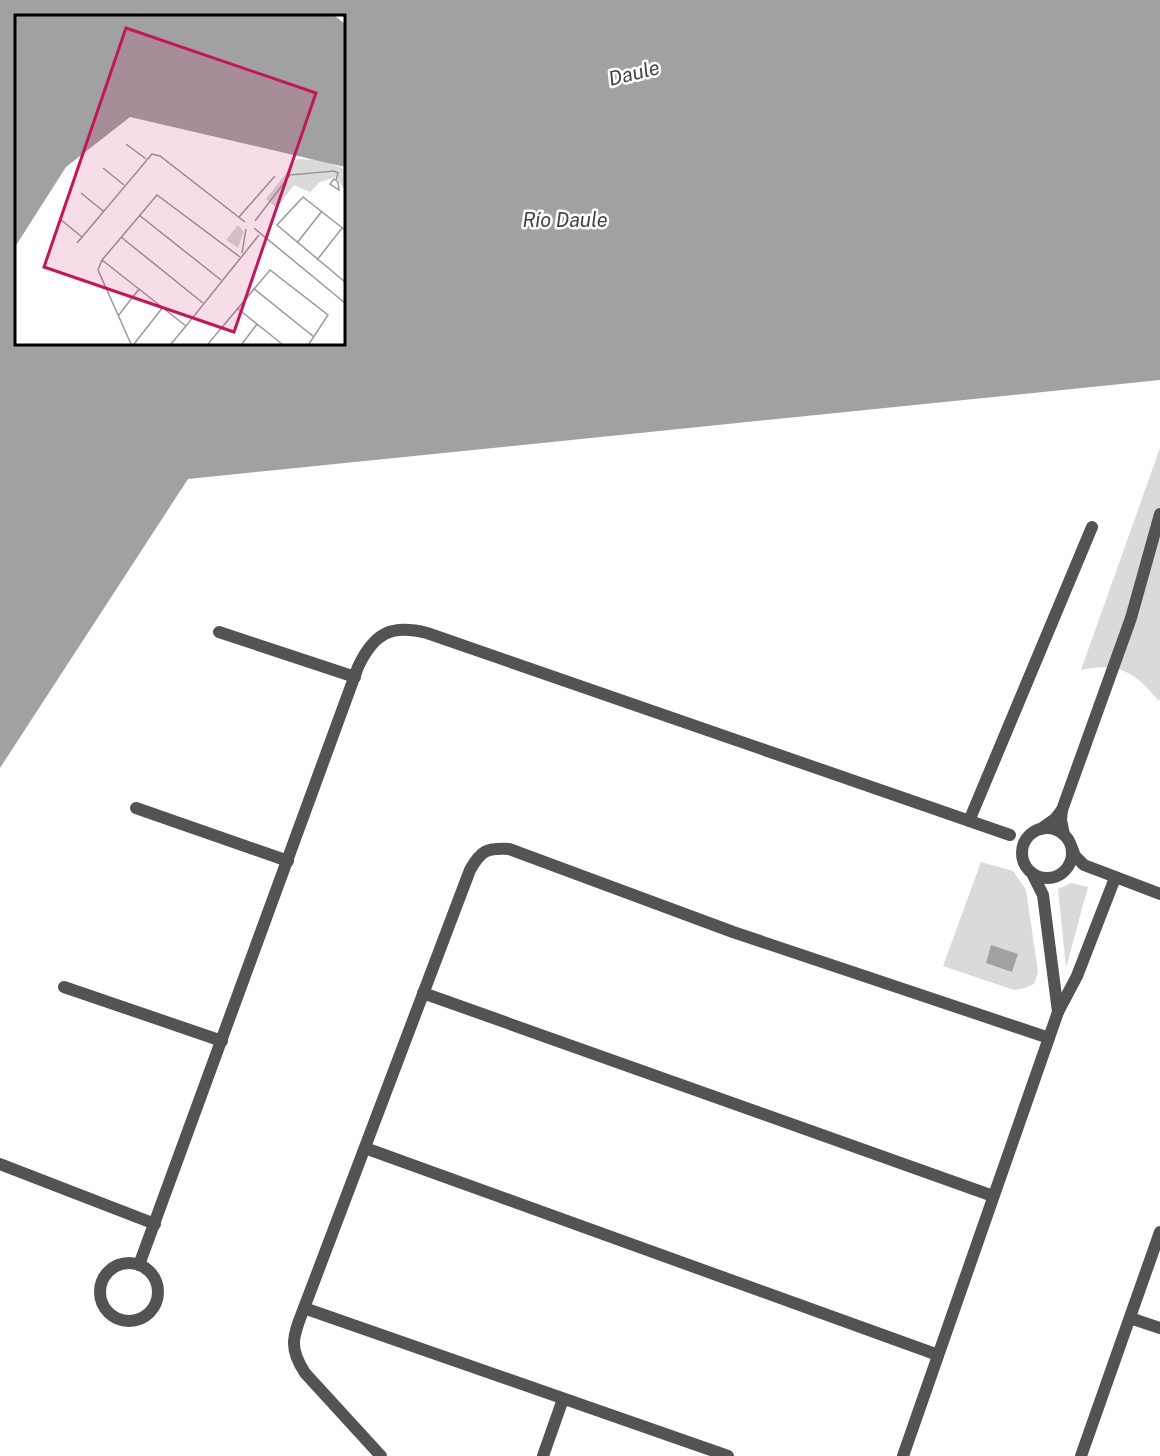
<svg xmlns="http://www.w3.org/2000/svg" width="1160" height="1456" viewBox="0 0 1160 1456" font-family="'Public Sans',sans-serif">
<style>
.green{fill:#dadada}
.water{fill:#a1a1a1;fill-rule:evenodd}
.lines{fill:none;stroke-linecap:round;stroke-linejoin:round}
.service{stroke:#535353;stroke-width:12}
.minor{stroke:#535353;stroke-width:12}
.labels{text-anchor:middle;stroke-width:5;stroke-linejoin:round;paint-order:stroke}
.water-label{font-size:20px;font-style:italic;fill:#424242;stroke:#fff}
.inset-road{fill:none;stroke:#999;stroke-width:1.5}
.view{fill:#c2185b;fill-opacity:0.15;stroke:#c2185b;stroke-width:3}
.inset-edge{fill:none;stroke:#000;stroke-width:3}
</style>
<rect width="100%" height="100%" fill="#fff"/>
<g class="green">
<path d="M 1160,448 L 1160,698 L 1159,701 C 1134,672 1120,662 1081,670 Z"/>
<path d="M 981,862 L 1013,871 L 1026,890 L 1038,972 L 1034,984 L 1025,988 L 1014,990 L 943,966 Z"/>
<path d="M 1071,883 L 1088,887 L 1066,968 L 1058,889 Z"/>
</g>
<g class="water">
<path d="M 0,0 L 1160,0 L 1160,380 L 188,479 L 0,768 ZM 344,16 L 344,344 L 16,344 L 16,16 Z"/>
<path d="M 991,945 L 1018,954 L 1012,972 L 986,963 Z"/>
</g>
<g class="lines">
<g class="service">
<path d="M 219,632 L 355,677"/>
<path d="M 136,808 L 288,861"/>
<path d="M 1062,810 L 1131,618 L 1160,514"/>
<path d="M 1041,829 L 1055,819 L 1062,810 L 1061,820 L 1064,835"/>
<path d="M 64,987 L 222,1041"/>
<path d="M 423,993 L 993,1196"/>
<path d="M 365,1148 L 938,1355"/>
<path d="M 0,1164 L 155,1224"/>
<path d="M 304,1308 C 293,1336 288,1347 305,1373 L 381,1456"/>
<path d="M 543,1456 L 563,1399"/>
</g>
<g class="minor">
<path d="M 969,821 L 1092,527"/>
<circle cx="1047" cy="853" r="25"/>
<path d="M 1072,848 L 1075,856 L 1084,865 L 1160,894"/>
<path d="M 1032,873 L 1043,895 L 1058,1012"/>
<circle cx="129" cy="1292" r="29"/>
<path d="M 139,1265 L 358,667 C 374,633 391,624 427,633 L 1010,835"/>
<path d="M 1130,1318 L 1160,1328"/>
<path d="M 728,1456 L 304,1308 L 470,870 C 481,850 487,848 509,849 L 733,932 L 1049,1038"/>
<path d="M 903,1456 L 1058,1012 L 1077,976 L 1115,878"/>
<path d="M 1081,1456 L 1160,1232"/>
</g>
</g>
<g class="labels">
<g class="water-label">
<text transform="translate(634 73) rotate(-14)" y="7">Daule</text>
<text x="565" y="227">Río Daule</text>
</g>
</g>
<g transform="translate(15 15)">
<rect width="330" height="330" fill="#fff"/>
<path d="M 282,144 L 306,145 L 330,154 L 330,175 L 321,162 L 305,167 L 295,177 L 279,170 L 262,193 L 251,184 ZM 223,210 L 229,217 L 223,233 L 211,225 Z" fill="#dadada"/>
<path d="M 0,1 L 320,1 L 330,9 L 330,152 L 115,102 L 51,152 L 0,232 Z" fill="#a1a1a1"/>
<path class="inset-road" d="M 111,129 L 131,144M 88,153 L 109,170M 319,164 L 323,167 L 324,175 L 315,169 ZM 66,178 L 88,196M 124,200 L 206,265M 224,202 L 260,161M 45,204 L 67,222M 240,206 L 275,160 L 319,156 L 323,158 L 321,165M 239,213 L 330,288M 330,215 L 288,182 L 262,210 L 330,267M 106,222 L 188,288M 62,228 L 137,139 L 145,141 L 230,207M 282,228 L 307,196M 227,238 L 231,214M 225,242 L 142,180 L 87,245 L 171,311 L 244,220M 87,245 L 83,255 L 116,329M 302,245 L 327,213M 238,273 L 299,322M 222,293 L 267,329M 103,301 L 124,274M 119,329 L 148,292M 156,329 L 171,311M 193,329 L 255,255 L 313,300 L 294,329M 227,329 L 242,309"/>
<path class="view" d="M 111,13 L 301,78 L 219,317 L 29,252 Z"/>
<rect width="330" height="330" class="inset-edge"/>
</g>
</svg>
